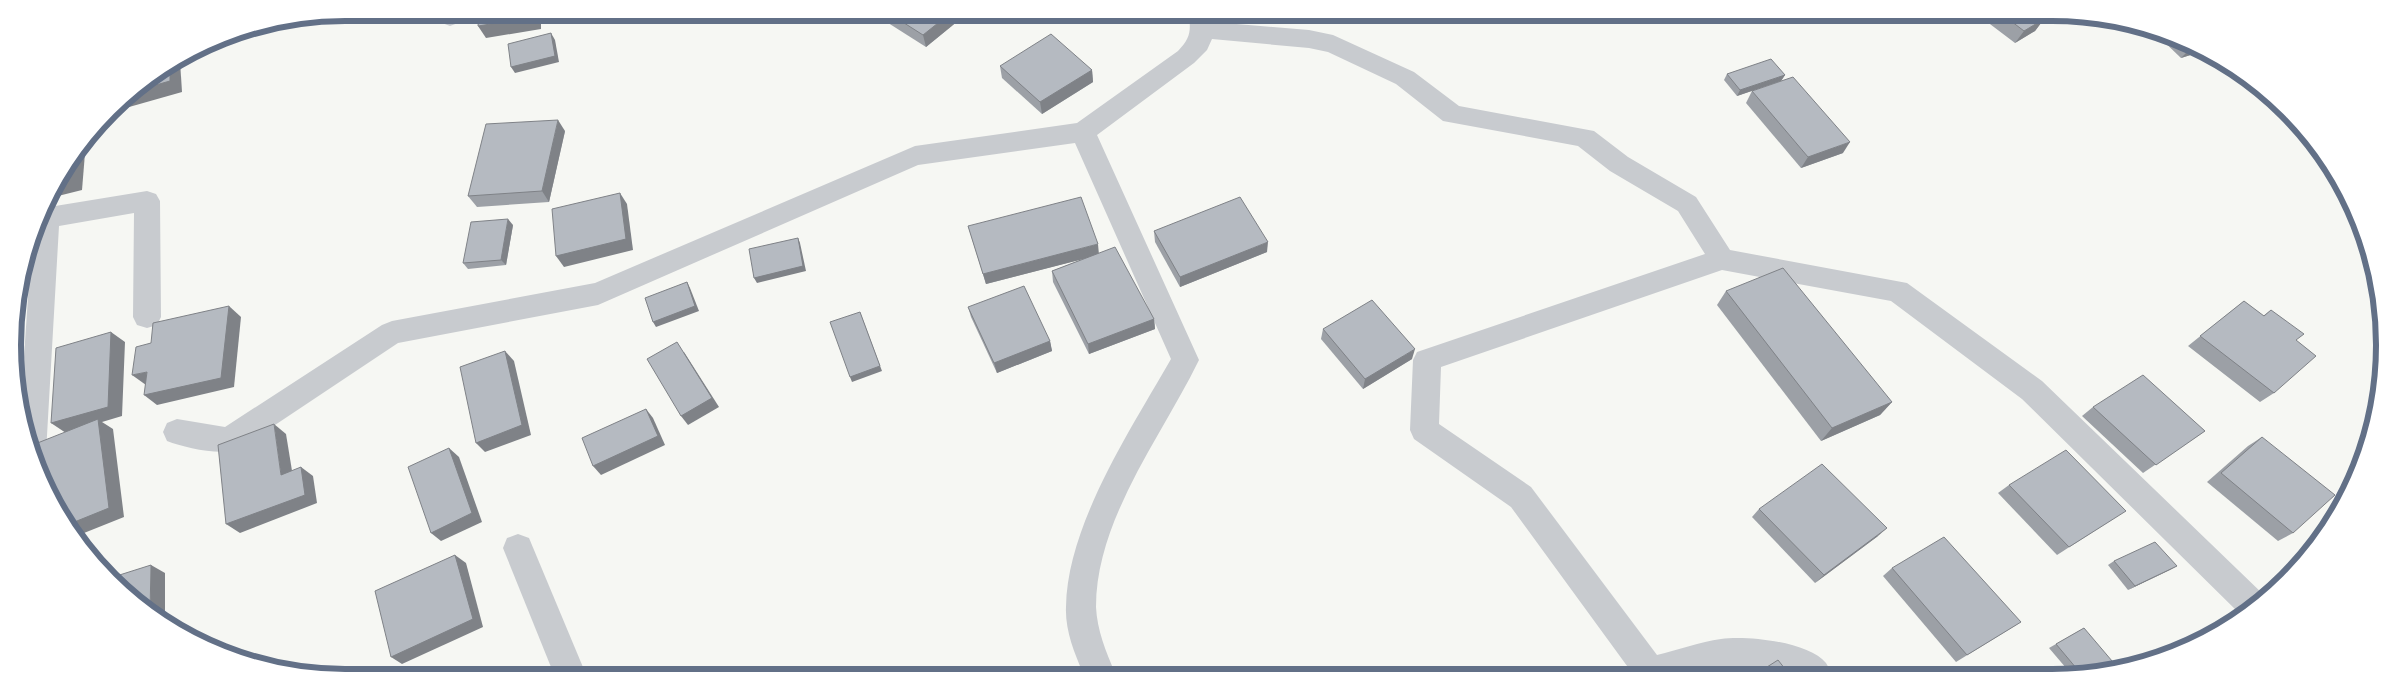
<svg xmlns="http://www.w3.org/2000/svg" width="2397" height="690" viewBox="0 0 2397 690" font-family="Lato,sans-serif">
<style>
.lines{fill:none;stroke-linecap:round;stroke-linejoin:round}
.street{fill:#c8cbcf;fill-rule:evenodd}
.wall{fill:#9ca0a6}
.shaded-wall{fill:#7f8287}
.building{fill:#b5bac1;stroke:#7f8287}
.rim{fill:none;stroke:#627087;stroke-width:6}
</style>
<rect width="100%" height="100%" fill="#f6f7f3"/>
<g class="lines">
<g class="street">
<path d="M 437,13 L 461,13 L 462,17 L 458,23 L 450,26 L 442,23 Z"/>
<path d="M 1189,16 L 1211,16 L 1213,22 L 1309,30 L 1333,35 L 1414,72 L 1459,106 L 1594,131 L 1628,157 L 1696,197 L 1730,250 L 1907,283 L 2042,381 L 2265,596 L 2240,614 L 2022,399 L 1891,301 L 1722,270 L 1441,367 L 1439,424 L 1531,487 L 1657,655 C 1678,650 1700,642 1721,639 C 1747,635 1809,642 1826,663 C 1828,666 1830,671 1831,674 L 1786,674 L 1757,669 L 1721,669 L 1704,674 L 1628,674 L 1630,670 L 1511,507 L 1414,439 L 1410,430 L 1413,360 L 1417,352 L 1705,254 L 1678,211 L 1610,171 L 1578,146 L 1443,121 L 1396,84 L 1328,52 L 1309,48 L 1212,39 L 1207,50 L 1194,63 L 1097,135 L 1199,360 C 1162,436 1096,519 1096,607 C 1097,630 1106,652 1115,673 L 1083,673 C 1074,652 1065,630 1066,607 C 1067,525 1131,429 1171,359 L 1075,143 L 918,165 L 598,305 L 398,343 L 239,449 C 221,456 185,448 167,441 L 163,432 L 167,423 L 177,419 L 225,427 L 382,325 L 392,321 L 595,283 L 915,146 L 1077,123 L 1178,51 C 1190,38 1191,32 1189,16 Z"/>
<path d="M 147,191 L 156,194 L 160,201 L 161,317 L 157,325 L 147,328 L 137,325 L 133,317 L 134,213 L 59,226 L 46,453 L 42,462 L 36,464 L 24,431 L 21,401 L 32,238 L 43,208 Z"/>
<path d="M 518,534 L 529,538 L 585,672 L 553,672 L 503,548 L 507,538 Z"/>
</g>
</g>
<g class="wall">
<path d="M 874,14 L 963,15 L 964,16 L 926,47 Z"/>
<path d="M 1982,18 L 2043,19 L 2044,19 L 2035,31 L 2015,43 Z"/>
<path d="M 2158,31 L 2179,38 L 2203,51 L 2181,58 L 2156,34 Z"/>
<path d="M 1000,66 L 1092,70 L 1093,82 L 1042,114 L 1002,78 Z"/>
<path d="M 1727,74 L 1785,75 L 1781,81 L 1737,96 L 1724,80 Z"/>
<path d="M 1752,91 L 1843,153 L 1801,168 L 1746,103 Z"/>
<path d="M 565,131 L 549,202 L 477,207 L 468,196 Z"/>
<path d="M 513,225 L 506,265 L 468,269 L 463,263 Z"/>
<path d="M 968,226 L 1099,253 L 1154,319 L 1155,329 L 1089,354 L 1053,282 L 1052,271 L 1086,258 L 986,284 Z"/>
<path d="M 1154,231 L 1267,252 L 1180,287 L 1155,242 Z"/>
<path d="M 1726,291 L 1892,402 L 1880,415 L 1821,441 L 1717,305 Z"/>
<path d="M 2244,301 L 2263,316 L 2271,310 L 2296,340 L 2274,393 L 2260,402 L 2188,346 Z"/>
<path d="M 968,307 L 1050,341 L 1052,351 L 997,373 L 971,317 Z"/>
<path d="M 1323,329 L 1412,359 L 1363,389 L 1321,339 Z"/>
<path d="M 2093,407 L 2205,431 L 2143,473 L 2082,416 Z"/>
<path d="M 2262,437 L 2293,533 L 2278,541 L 2207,482 L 2248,446 Z"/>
<path d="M 2009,485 L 2113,519 L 2057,555 L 1998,493 Z"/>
<path d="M 1759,509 L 1878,536 L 1815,583 L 1752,517 Z"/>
<path d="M 2114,561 L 2177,566 L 2128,590 L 2108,565 Z"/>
<path d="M 1892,568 L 2021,622 L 1956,662 L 1883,576 Z"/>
<path d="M 2084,628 L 2095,675 L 2072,675 L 2049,648 Z"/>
</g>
<g class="shaded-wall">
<path d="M 534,13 L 541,13 L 541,29 L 486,38 L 478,26 Z"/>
<path d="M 948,15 L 963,15 L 964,16 L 926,47 L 923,35 Z"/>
<path d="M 2044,19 L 2035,31 L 2015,43 L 2024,31 Z"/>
<path d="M 551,33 L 555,40 L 559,62 L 515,73 L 511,67 Z"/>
<path d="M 2198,48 L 2203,51 L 2181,58 L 2187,52 Z"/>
<path d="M 180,61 L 182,92 L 115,111 L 113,109 L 126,95 Z"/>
<path d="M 1092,70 L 1093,82 L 1042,114 L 1040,102 Z"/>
<path d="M 1785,75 L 1781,81 L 1737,96 L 1740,90 Z"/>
<path d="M 558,120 L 565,131 L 549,202 L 542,191 Z"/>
<path d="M 84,140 L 86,141 L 82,190 L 46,199 L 81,143 Z"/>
<path d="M 1850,142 L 1843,153 L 1801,168 L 1808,157 Z"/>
<path d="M 620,193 L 627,204 L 633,250 L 564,267 L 556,256 Z"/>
<path d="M 508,219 L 513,225 L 506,265 L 501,260 Z"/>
<path d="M 798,238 L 800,243 L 806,271 L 757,283 L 754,278 Z"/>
<path d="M 1268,242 L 1267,252 L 1180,287 L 1180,277 Z"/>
<path d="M 1098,244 L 1099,255 L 986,284 L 983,274 Z"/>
<path d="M 687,282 L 690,288 L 699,311 L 656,327 L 653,322 Z"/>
<path d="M 229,306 L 241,317 L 234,387 L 157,405 L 144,395 Z"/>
<path d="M 860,312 L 882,371 L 852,382 L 850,377 Z"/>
<path d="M 1154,319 L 1155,329 L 1089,354 L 1088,344 Z"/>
<path d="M 111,332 L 125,342 L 122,416 L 102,422 L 113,429 L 124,517 L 74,537 L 67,525 L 66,433 L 51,423 Z"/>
<path d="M 1050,341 L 1052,351 L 997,373 L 994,363 Z"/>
<path d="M 1415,349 L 1412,359 L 1363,389 L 1365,379 Z"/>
<path d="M 505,351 L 514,361 L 531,435 L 485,452 L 476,443 Z"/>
<path d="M 684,352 L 719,407 L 688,425 L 681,416 Z"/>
<path d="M 147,372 L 146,385 L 132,375 Z"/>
<path d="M 1892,402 L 1880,415 L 1821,441 L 1832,428 Z"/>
<path d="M 646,409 L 653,418 L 665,445 L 601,475 L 593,466 Z"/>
<path d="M 274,424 L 286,434 L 294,483 L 281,475 Z"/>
<path d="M 449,448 L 459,457 L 482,522 L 441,541 L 431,533 Z"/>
<path d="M 301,467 L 313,476 L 317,503 L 240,533 L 226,524 Z"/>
<path d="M 1887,528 L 1878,536 L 1815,583 L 1824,575 Z"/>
<path d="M 455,555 L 466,563 L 483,627 L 402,664 L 391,657 Z"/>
<path d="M 151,565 L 165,573 L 165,623 L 150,613 Z"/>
<path d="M 2177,566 L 2170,570 L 2128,590 L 2135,586 Z"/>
</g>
<g class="building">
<path d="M 479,13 L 534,13 L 534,17 L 478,26 Z"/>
<path d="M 890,14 L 948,15 L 923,35 Z"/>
<path d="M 2007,18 L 2043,19 L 2044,19 L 2024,31 Z"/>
<path d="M 551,33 L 555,56 L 511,67 L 508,44 Z"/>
<path d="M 1051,34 L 1092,70 L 1040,102 L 1000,66 Z"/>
<path d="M 2169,35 L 2179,38 L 2198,48 L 2187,52 Z"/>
<path d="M 1771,59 L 1785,75 L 1740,90 L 1727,74 Z"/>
<path d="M 170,68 L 170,81 L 131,92 Z"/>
<path d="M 1793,77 L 1850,142 L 1808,157 L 1752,91 Z"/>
<path d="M 558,120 L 542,191 L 468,196 L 486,124 Z"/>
<path d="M 70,160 L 69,178 L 57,182 Z"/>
<path d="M 620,193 L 626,239 L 556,256 L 552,209 Z"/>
<path d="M 1081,197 L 1098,244 L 983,274 L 968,226 Z"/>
<path d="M 1240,197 L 1268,242 L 1180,277 L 1154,231 Z"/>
<path d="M 508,219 L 501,260 L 463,263 L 471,222 Z"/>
<path d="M 798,238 L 803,266 L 754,278 L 749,249 Z"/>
<path d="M 1115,247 L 1154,319 L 1088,344 L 1052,271 Z"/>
<path d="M 1783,268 L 1892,402 L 1832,428 L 1726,291 Z"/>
<path d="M 687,282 L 695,306 L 653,322 L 645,298 Z"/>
<path d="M 1024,286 L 1050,341 L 994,363 L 968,307 Z"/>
<path d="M 1372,300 L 1415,349 L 1365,379 L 1323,329 Z"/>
<path d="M 2244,301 L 2264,316 L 2271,310 L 2304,334 L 2296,340 L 2316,356 L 2274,393 L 2200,336 Z"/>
<path d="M 229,306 L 221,378 L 144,395 L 147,372 L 132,375 L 136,347 L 151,343 L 153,323 Z"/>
<path d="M 860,312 L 880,366 L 850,377 L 830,322 Z"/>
<path d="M 111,332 L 108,407 L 51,423 L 56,348 Z"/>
<path d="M 677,342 L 712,398 L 681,416 L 647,359 Z"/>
<path d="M 505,351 L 522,425 L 476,443 L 460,367 Z"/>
<path d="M 2143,375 L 2205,431 L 2156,465 L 2093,407 Z"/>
<path d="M 646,409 L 658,436 L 593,466 L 582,438 Z"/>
<path d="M 98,419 L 109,508 L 67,525 L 47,492 L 37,466 L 35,444 Z"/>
<path d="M 274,424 L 281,475 L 301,467 L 305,495 L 226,524 L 218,445 Z"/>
<path d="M 2262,437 L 2335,495 L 2293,533 L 2221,473 Z"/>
<path d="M 449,448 L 472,513 L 431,533 L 408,467 Z"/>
<path d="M 2066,450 L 2126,511 L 2069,547 L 2009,485 Z"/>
<path d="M 1822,464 L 1887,528 L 1824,575 L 1759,509 Z"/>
<path d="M 1944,537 L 2021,622 L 1967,655 L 1892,568 Z"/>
<path d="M 2155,542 L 2177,566 L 2135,586 L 2114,561 Z"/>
<path d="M 455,555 L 473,619 L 391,657 L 375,591 Z"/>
<path d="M 151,565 L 150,613 L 126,595 L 110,578 Z"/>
<path d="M 2084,628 L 2118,668 L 2095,675 L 2082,675 L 2056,644 Z"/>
<path d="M 1778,660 L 1789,674 L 1756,674 Z"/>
</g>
<path d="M0 0H2397V690H0ZM345 21H2052A324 324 0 0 1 2376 345V345A324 324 0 0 1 2052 669H345A324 324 0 0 1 21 345V345A324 324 0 0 1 345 21Z" fill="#fff" fill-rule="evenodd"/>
<path class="rim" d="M345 21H2052A324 324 0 0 1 2376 345V345A324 324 0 0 1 2052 669H345A324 324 0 0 1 21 345V345A324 324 0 0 1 345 21Z"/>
</svg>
